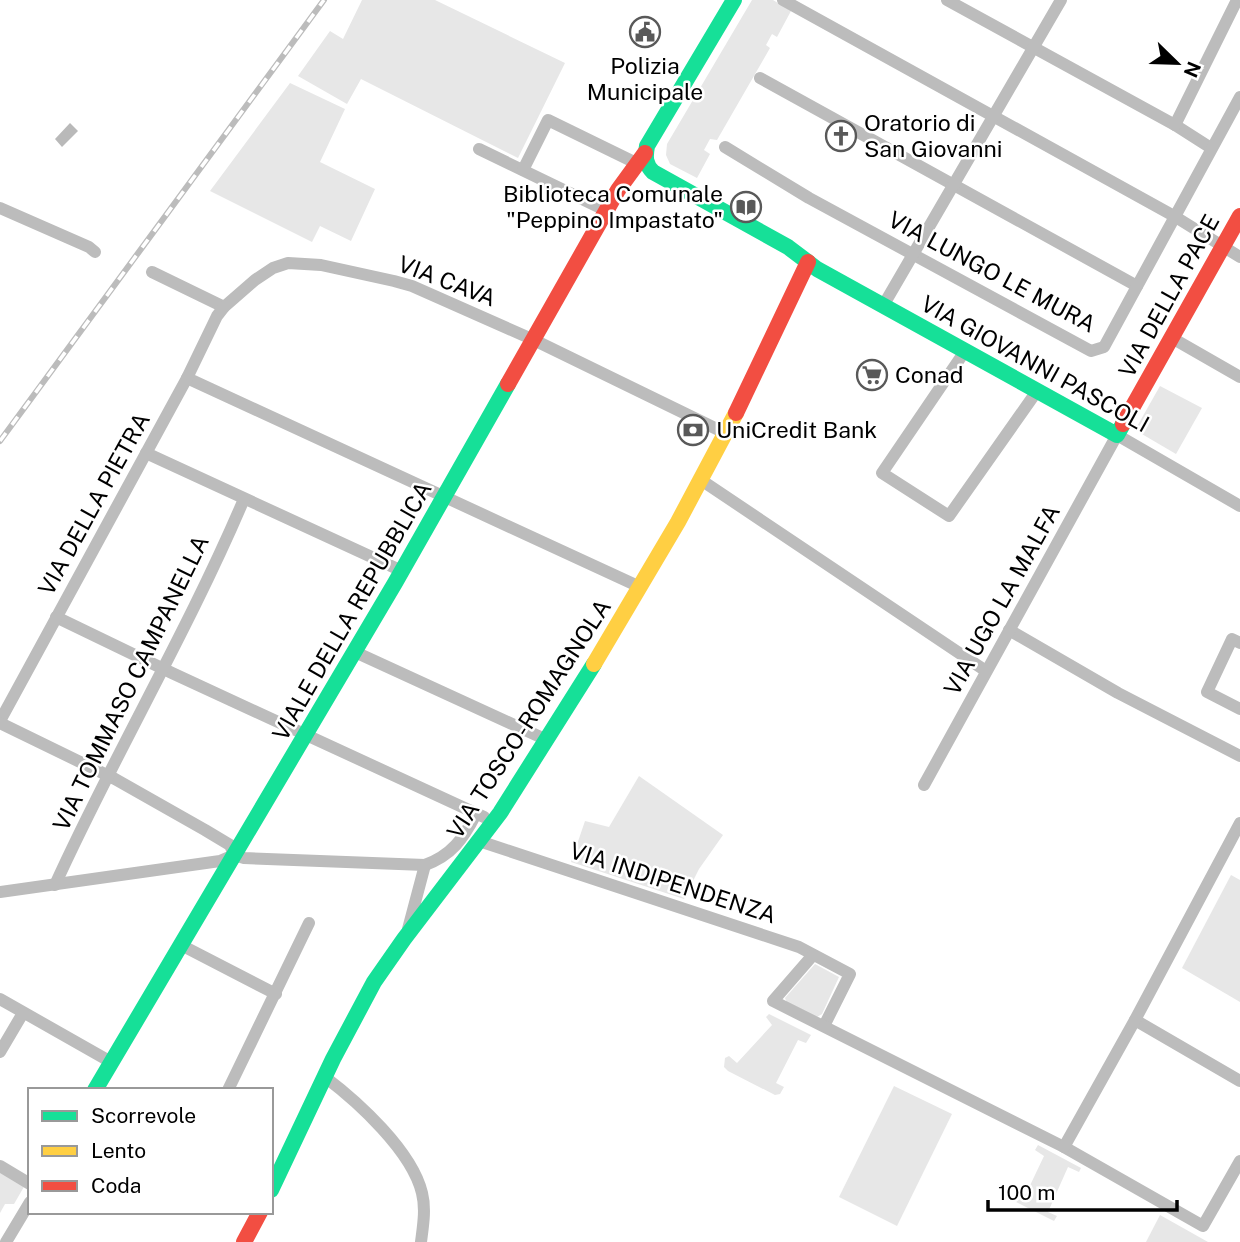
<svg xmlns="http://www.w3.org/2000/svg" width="1240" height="1242" viewBox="0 0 1240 1242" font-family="'Public Sans',sans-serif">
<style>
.green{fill:#e7e7e7}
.water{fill:#b9b9b9}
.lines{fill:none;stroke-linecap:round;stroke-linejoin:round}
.street{stroke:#bcbcbc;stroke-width:12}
.fast{stroke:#16e098;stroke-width:16}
.slow{stroke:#ffcf43;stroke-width:16}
.jam{stroke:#f24e42;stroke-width:16}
.rail-casing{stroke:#bcbcbc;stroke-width:6}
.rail{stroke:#fff;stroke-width:3.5;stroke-dasharray:10;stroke-linecap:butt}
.labels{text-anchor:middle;stroke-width:5;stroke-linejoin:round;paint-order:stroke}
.poi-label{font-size:23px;fill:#000;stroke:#fff;text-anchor:start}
.street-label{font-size:23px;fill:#000;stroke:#fff}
</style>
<rect width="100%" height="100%" fill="#fff"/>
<g class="green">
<path d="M 362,0 L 435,0 L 565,63 L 518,158 L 361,79 L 347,104 L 298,76 L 330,31 L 343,39 Z"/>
<path d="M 752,0 L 773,0 L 791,11 L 777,37 L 772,34 L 766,45 L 770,48 L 717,140 L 710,139 L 704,150 L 710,154 L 697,178 L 670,164 L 666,155 L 667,144 Z"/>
<path d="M 290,83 L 345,109 L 320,162 L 375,189 L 351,241 L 320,226 L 312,242 L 210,191 Z"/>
<path d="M 1160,386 L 1202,408 L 1176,454 L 1135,430 Z"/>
<path d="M 639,776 L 723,835 L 699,869 L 684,899 L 571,862 L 585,821 L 609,827 Z"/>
<path d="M 1231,875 L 1240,880 L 1240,1002 L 1182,968 Z"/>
<path d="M 815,964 L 839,977 L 822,1014 L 817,1017 L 787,1003 L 785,998 Z"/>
<path d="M 769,1014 L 811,1035 L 806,1043 L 798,1040 L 776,1083 L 784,1087 L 780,1094 L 775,1095 L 728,1071 L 724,1067 L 725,1058 L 729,1056 L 737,1063 L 772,1025 L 766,1017 Z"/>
<path d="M 894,1086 L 952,1114 L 897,1226 L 839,1197 Z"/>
<path d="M 1038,1145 L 1081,1168 L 1079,1172 L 1068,1167 L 1048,1212 L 1057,1216 L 1054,1221 L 1012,1200 L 1015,1192 L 1025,1196 L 1044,1156 L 1035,1150 Z"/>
<path d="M 0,1170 L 25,1185 L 14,1204 L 5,1204 L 0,1213 Z"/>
<path d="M 1160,1215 L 1208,1242 L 1146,1242 Z"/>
</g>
<path class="water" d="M 70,123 L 78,131 L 62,147 L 55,139 Z"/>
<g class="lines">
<g class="street">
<path d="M 783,0 L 1174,216 L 1240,257"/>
<path d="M 947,0 L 1175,125 L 1211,148"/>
<path d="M 760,78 L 1137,286"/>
<path d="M 1175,125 L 1237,0"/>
<path d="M 725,147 L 809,198 L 1091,351 L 1104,347 L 1240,97"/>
<path d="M 479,149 L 607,211"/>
<path d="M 523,170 L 548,120 L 636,163"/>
<path d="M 0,208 L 89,247 L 95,252"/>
<path d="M 152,272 L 224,307"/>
<path d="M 883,306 L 1061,0"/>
<path d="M 1172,338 L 1240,377"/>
<path d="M 965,351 L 882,473 L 949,516 L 1037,391"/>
<path d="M 187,378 L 640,587"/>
<path d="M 146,453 L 402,571"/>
<path d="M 701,480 L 986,671"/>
<path d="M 56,617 L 172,673 L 484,817"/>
<path d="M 1009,630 L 1118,693 L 1240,756"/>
<path d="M 1240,643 L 1232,639 L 1207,692 L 1240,709"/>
<path d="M 355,652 L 547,740"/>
<path d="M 0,721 L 187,378 L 217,316 L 224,307 L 255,280 L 273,268 L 288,263 L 321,265 L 394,281 L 412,286 L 534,340 L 725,433"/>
<path d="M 0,723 L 115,779 L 205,830 L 230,845 L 234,855"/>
<path d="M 924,785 L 1117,435 L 1240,506"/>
<path d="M 479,841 L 799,947 L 850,974 L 824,1026"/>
<path d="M 55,885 C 114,755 188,631 244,499"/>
<path d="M 0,892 L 220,861 L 234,855 L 244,858 L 425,865 C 452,855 463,839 476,814"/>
<path d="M 408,929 L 425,865"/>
<path d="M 181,945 L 276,994"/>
<path d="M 813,955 L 773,1001 L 1064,1147 L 1203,1226 L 1240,1161"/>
<path d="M 0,999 L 111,1062"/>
<path d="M 1135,1020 L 1240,1081"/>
<path d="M 0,1052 L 23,1013"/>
<path d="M 325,1077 C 358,1102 412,1151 422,1193 C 426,1209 423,1226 421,1242"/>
<path d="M 228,1090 L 309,923"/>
<path d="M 1064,1147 L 1135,1020 L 1240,823"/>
<path d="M 0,1166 L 30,1184"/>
<path d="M 6,1242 L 30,1202"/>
</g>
<g class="fast">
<path d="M 734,0 L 647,146 C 645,157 645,164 653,172 L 788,247 L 817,269 L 1117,435 L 1123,424"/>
<path d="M 95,1090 L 395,583 L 508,384"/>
<path d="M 271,1190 L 333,1059 L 374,982 L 404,939 L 500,813 L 594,664"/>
</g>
<path class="slow" d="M 594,664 L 678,522 L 736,413"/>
<g class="jam">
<path d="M 508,384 L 618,190 L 645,153"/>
<path d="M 736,413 L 808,262"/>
<path d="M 1123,424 L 1240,216"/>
<path d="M 244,1242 L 260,1212"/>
</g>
<g class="rail-casing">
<path id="rail" d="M 0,441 L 324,0"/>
</g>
<use href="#rail" class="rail"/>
</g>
<defs>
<g id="civic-ring" transform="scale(1.575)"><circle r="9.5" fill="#fff" stroke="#595959" stroke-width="1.5"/><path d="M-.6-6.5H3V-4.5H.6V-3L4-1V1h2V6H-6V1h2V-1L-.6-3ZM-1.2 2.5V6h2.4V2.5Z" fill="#595959"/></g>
<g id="church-ring" transform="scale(1.575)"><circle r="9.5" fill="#fff" stroke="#595959" stroke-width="1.5"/><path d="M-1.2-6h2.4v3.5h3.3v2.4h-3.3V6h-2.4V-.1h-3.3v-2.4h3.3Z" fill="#595959"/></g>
<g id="library-ring" transform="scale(1.575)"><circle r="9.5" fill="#fff" stroke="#595959" stroke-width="1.5"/><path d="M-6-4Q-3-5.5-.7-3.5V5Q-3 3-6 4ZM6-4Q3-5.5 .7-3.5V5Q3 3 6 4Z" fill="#595959"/></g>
<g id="supermarket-ring" transform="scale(1.575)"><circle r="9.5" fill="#fff" stroke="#595959" stroke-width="1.5"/><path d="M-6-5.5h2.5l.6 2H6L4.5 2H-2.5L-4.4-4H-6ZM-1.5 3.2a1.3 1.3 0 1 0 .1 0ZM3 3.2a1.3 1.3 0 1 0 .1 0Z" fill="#595959"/></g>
<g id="bank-ring" transform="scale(1.575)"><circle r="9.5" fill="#fff" stroke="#595959" stroke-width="1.5"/><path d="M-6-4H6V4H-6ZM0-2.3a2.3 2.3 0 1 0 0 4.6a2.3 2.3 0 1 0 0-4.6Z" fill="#595959"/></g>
</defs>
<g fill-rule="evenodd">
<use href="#civic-ring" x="645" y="32"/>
<use href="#church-ring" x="841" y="136"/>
<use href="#library-ring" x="746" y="207"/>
<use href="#supermarket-ring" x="872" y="375"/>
<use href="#bank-ring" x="693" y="430"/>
</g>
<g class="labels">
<g class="poi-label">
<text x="645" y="74" text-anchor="middle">Polizia<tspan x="645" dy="26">Municipale</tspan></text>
<text x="864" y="131">Oratorio di<tspan x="864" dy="26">San Giovanni</tspan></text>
<text x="723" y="202" text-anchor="end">Biblioteca Comunale<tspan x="723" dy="26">"Peppino Impastato"</tspan></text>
<text x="895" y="383">Conad</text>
<text x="716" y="438">UniCredit Bank</text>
</g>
<g class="street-label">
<text transform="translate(992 272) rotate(28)" y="8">VIA LUNGO LE MURA</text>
<text transform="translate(447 281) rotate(21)" y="8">VIA CAVA</text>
<text transform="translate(1169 296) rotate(-61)" y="8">VIA DELLA PACE</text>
<text transform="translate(1035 364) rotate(29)" y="8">VIA GIOVANNI PASCOLI</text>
<text transform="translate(94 504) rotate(-61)" y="8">VIA DELLA PIETRA</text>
<text transform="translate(1002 600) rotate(-61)" y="8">VIA UGO LA MALFA</text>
<text transform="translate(352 611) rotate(-60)" y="8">VIALE DELLA REPUBBLICA</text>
<text transform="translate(131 683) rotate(-64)" y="8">VIA TOMMASO CAMPANELLA</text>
<text transform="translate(529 719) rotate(-57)" y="8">VIA TOSCO-ROMAGNOLA</text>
<text transform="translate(673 883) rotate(18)" y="8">VIA INDIPENDENZA</text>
</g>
</g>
<rect x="28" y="1088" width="245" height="126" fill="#ffffff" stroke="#999999" stroke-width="2"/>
<rect x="42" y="1111" width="35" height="10" fill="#16e098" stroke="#999999" stroke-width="2"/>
<text x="91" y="1123" font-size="21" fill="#000000">Scorrevole</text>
<rect x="42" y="1146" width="35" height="10" fill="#ffcf43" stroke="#999999" stroke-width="2"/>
<text x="91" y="1158" font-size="21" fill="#000000">Lento</text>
<rect x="42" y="1181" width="35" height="10" fill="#f24e42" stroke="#999999" stroke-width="2"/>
<text x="91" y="1193" font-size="21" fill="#000000">Coda</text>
<g transform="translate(1177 63) rotate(113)" stroke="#ffffff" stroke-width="5" paint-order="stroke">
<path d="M0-5L12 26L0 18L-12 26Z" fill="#000000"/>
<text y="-10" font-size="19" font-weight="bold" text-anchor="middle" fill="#000000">N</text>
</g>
<path d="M988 1200v10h189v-10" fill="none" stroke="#000000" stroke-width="3.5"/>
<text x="998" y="1200" font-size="21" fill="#000000" stroke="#ffffff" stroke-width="5" paint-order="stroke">100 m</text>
</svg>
